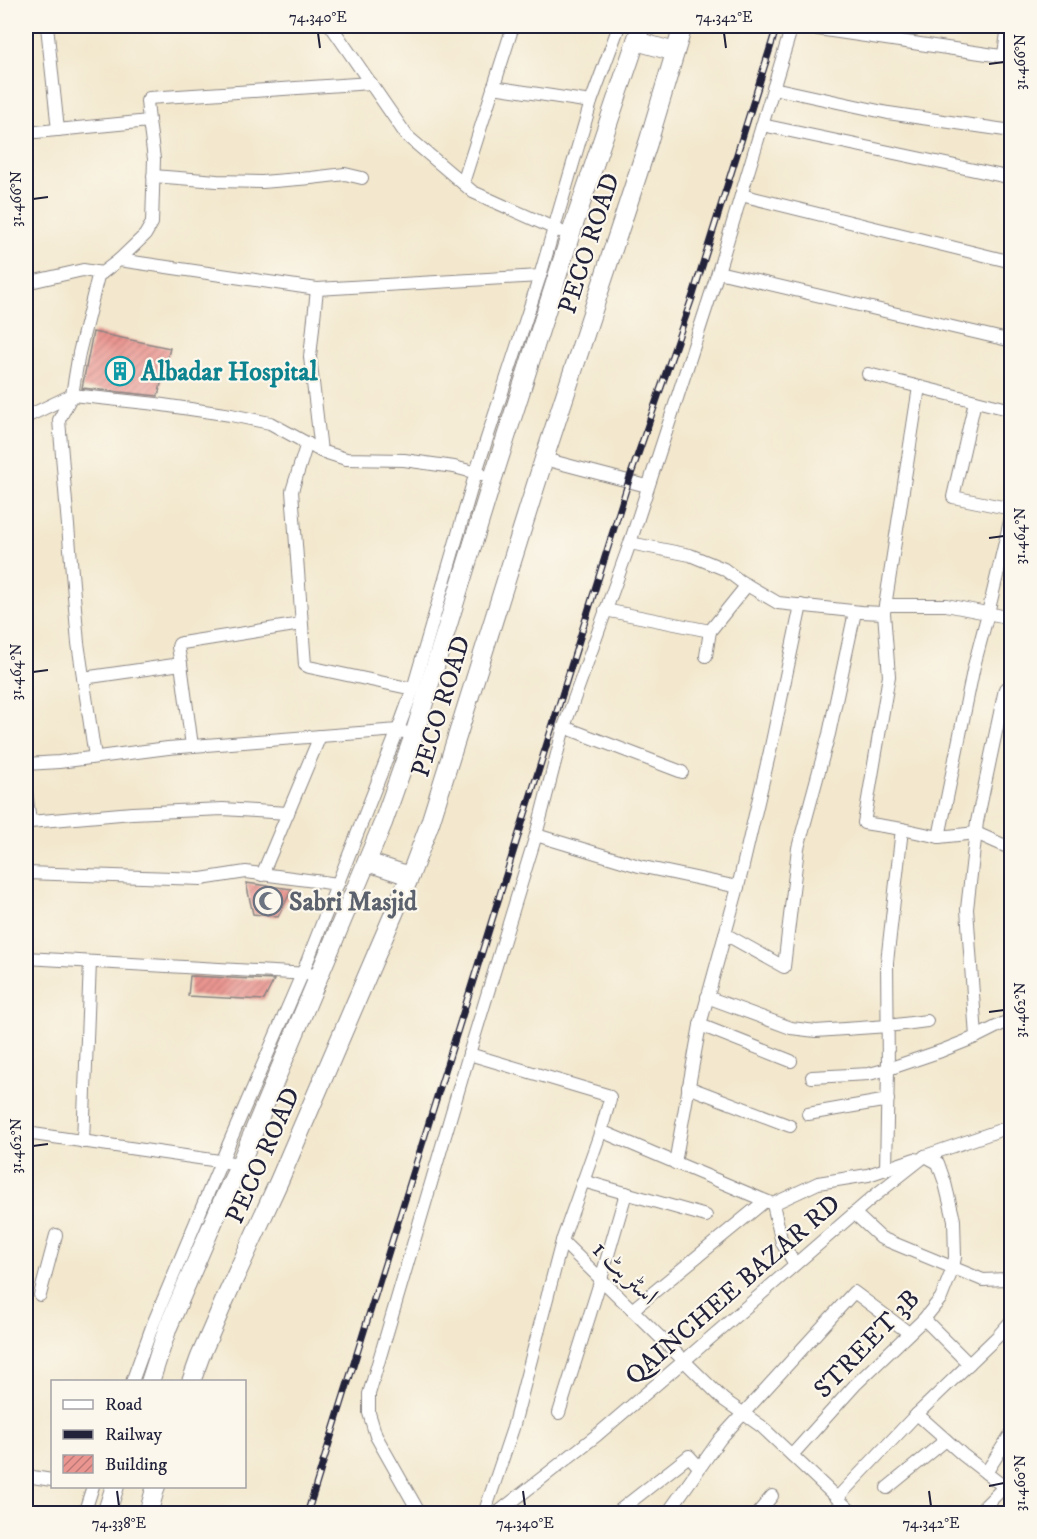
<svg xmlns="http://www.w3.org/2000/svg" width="1037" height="1539" viewBox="0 0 1037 1539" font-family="'IM FELL DW Pica',Amiri,serif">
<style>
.building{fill:url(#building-hatch)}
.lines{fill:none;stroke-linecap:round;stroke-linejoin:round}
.minor-casing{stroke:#8a8584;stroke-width:14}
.primary-casing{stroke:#8a8584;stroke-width:20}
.minor{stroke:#fff;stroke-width:12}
.primary{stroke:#fff;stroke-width:18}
.rail-casing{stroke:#22223b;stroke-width:7}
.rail{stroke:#fbf7ec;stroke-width:4.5;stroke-dasharray:14;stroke-linecap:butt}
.ticks{fill:none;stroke:#22223b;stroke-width:2}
.labels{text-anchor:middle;stroke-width:4.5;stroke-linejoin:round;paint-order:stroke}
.street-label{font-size:26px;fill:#22223b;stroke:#fbf7ec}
.culture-label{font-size:26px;font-weight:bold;fill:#0d838f;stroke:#fbf7ec;text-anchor:start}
.worship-label{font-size:26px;font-weight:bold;fill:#5b616d;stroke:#fbf7ec;text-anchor:start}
.neatline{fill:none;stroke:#22223b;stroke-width:2}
.ticks-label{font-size:15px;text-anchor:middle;fill:#22223b}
</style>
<defs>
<pattern id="building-hatch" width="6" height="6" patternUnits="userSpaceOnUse" patternTransform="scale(1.5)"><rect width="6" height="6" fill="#ea9590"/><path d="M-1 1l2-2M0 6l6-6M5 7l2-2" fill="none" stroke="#bd7977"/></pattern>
</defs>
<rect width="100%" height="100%" fill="#fbf7ec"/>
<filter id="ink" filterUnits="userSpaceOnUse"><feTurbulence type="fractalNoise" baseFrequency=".0167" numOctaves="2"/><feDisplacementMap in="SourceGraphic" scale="12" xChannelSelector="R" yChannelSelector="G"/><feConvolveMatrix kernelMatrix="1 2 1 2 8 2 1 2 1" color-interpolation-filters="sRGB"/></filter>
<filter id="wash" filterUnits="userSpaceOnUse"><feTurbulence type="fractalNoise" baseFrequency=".008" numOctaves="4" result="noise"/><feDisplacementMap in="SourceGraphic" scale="24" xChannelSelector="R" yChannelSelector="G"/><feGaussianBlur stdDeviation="1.35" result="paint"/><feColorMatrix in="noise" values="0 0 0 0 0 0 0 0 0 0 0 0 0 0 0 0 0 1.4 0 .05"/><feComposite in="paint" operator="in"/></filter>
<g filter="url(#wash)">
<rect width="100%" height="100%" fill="#f3e8ce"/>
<g id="blocks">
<g class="building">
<path d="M 93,332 L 170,348 L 158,396 L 82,388 Z"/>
<path d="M 246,883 L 292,889 L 278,917 L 253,914 Z"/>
<path d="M 190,976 L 274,980 L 264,1000 L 188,996 Z"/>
</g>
</g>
</g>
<g filter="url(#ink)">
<use href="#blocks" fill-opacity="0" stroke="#8a8584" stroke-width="1.5"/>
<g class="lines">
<g class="minor-casing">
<g id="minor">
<path d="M 47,26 L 58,130"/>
<path d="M 331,26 L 407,136 L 473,192 L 560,231"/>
<path d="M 798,26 L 1001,56 L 1004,54 L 1008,26"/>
<path d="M 493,87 L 591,102"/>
<path d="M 773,88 L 888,113 L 1012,131"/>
<path d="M 149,121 L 147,101 L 149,98 L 371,83"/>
<path d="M 762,125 L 1012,178"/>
<path d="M 26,133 L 149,121 L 154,159 L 152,223 L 145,235 L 119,260"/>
<path d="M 153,176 L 217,181 L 262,182 L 311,178 L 345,174 L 362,178"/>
<path d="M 463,183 L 513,26"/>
<path d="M 741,195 L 1012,262"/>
<path d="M 718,272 L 1012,341"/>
<path d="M 26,283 L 83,270 L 102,273"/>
<path d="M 317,289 L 310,357 L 321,451"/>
<path d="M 868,374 L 1012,410"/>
<path d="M 975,401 L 953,497 L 1012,509"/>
<path d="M 26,417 L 72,395 L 156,404 L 231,415 L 270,423 L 321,451 L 346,459 L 404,460 L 454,467 L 481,474"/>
<path d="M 307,443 L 292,491 L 305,665 L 309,667 L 413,689"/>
<path d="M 544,459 L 647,486"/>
<path d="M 630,543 L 690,555 L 724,569 L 740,581 L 778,603 L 861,612 L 884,613 L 919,387"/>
<path d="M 885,605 L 946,605 L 1012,618"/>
<path d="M 605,610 L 710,631 L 747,585"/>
<path d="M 884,613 L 889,676 L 864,823 L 902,829 L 939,837 L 976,833 L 1012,849"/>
<path d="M 706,656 L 710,631"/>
<path d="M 181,664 L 192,746"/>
<path d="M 83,678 L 181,664 L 178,647 L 179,644 L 182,643 L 301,624"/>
<path d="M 564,727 L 682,772"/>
<path d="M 95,757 L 78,643 L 59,420 L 72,395 L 79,353 L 98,276 L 119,260 L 317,289 L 540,276 L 591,102 L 619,26"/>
<path d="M 26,764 L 59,762 L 168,748 L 398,730 L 404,732"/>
<path d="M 26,791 L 30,822 L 132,813 L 223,809 L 288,813"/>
<path d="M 536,835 L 639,866 L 738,887"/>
<path d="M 939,837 L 974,666 L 988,613 L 1012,513"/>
<path d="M 26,873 L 201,879 L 246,872 L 338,884"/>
<path d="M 262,875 L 320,736"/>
<path d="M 725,934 L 784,967 L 798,848 L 829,734 L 855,612"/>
<path d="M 26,958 L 309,974"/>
<path d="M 707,997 L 791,1028 L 816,1031 L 888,1026 L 927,1021"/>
<path d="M 700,1025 L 791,1061"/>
<path d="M 976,1037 L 967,909 L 977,822 L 1005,689 L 1012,690"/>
<path d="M 469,1054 L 607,1095 L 610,1097 L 610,1099 L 601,1131 L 562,1241 L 513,1428 L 484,1514"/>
<path d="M 812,1077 L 869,1074 L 888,1069 L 941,1051 L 976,1037 L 1012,1019"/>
<path d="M 688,1087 L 790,1126"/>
<path d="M 808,1114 L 888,1100"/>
<path d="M 601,1131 L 773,1204 L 818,1183 L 868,1175 L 915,1159"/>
<path d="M 26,1133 L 240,1164"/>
<path d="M 83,1142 L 90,962"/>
<path d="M 675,1163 L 700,1025 L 738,887 L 770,751 L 801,605"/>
<path d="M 886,1169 L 888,1069 L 887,962 L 902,829"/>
<path d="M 583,1181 L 706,1216"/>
<path d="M 773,1204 L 782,1243 L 795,1264"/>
<path d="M 854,1213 L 881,1238 L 983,1280 L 1006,1279"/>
<path d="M 562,1241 L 724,1400 L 761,1426 L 854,1514"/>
<path d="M 40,1295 L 56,1235"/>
<path d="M 632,1310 L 765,1201"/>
<path d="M 924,1319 L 969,1364"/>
<path d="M 132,1382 L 153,1324 L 221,1162 L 303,972 L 398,730 L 413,689 L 476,472 L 540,276"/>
<path d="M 559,1413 L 601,1279 L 626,1193"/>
<path d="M 917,1414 L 963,1455 L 1012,1493"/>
<path d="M 792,1455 L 855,1385 L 924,1319 L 941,1298 L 953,1268 L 955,1257 L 954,1220 L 945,1183 L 938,1163 L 925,1156"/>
<path d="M 986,1473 L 1012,1432"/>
<path d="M 26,1476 L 52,1480"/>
<path d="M 887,1488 L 946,1440"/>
<path d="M 837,1498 L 912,1419 L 998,1336 L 1012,1320"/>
<path d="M 84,1514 L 93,1486"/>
<path d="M 420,1514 L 376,1436 L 369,1413 L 369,1394 L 469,1054 L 536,835 L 564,727 L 630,543 L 718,272 L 792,26"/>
<path d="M 496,1514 L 597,1435 L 685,1360 L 873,1197 L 925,1156 L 1012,1126"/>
<path d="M 615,1514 L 689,1456 L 699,1467"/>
<path d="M 667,1514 L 720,1439 L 854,1292 L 909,1333"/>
<path d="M 757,1514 L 772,1496"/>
<path d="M 977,1514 L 1004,1487"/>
</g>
</g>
<g class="primary-casing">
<g id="primary">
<path d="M 636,41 L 675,52"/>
<path d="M 367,862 L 410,876"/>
<path d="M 150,1382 L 168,1327 L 222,1202 L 240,1164 L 383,823 L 414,735 L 493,478 L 570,236 L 641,26"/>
<path d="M 191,1382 L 200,1357 L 226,1297 L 279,1181 L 410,876 L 430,823 L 544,459 L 648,143 L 683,26"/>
<path d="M 106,1514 L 115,1486"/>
<path d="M 148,1514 L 156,1486"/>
</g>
</g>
<use href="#minor" class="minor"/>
<use href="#primary" class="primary"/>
<g class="rail-casing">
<path id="rail" d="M 307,1514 L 629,480 L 693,295 L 777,26"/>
</g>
<use href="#rail" class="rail"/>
</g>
</g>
<path class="ticks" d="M 318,33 L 320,48M 724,33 L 726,48M 989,64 L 1004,62M 33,199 L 48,197M 989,538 L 1004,536M 33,672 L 48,670M 989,1012 L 1004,1010M 33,1146 L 48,1144M 989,1486 L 1004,1483M 117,1491 L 119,1506M 523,1491 L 525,1506M 929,1491 L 931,1506"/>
<defs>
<g id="building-ring" transform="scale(1.5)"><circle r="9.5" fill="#fbf7ec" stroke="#0f9aa8" stroke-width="1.5"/><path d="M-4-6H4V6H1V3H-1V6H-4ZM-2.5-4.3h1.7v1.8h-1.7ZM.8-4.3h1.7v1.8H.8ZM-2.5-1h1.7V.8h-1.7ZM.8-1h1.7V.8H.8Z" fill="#0f9aa8"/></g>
<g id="mosque-ring" transform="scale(1.5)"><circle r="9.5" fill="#fbf7ec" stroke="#6b7280" stroke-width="1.5"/><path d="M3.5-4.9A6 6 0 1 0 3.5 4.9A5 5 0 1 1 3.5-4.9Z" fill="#6b7280"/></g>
</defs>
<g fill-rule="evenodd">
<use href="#building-ring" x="120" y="371"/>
<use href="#mosque-ring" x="268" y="901"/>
</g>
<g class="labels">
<g class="street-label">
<text transform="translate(588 243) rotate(-72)" y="9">PECO ROAD</text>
<text transform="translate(440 706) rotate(-73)" y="9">PECO ROAD</text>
<text transform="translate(262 1155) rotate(-66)" y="9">PECO ROAD</text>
<text transform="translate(626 1272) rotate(44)" y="9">اسٹریٹ 1</text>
<text transform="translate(732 1289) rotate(-41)" y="9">QAINCHEE BAZAR RD</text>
<text transform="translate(866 1343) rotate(-46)" y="9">STREET 3B</text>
</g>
<g class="culture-label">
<text x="141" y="380">Albadar Hospital</text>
</g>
<g class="worship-label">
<text x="289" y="910">Sabri Masjid</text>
</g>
</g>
<rect width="1037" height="1539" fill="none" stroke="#fbf7ec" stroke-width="66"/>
<rect x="51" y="1380" width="195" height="108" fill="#fbf7ec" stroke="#a4a2a5" stroke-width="1.5"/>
<rect x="63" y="1400" width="30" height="9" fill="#ffffff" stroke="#a4a2a5" stroke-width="1.5"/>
<text x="105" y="1410" font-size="18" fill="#22223b">Road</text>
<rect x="63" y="1430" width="30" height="9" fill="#22223b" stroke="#a4a2a5" stroke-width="1.5"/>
<text x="105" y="1440" font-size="18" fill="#22223b">Railway</text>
<rect x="63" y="1455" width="30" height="18" fill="url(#building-hatch)" stroke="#a4a2a5" stroke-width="1.5"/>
<text x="105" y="1470" font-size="18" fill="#22223b">Building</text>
<rect x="33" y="33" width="971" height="1473" class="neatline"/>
<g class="ticks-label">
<text x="318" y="22">74.340°E</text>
<text x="724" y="22">74.342°E</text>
<text transform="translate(1020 62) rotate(-90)" y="5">31.466°N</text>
<text transform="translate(16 199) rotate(-90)" y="5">31.466°N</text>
<text transform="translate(1020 536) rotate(-90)" y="5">31.464°N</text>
<text transform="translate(16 672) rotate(-90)" y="5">31.464°N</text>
<text transform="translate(1020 1010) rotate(-90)" y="5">31.462°N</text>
<text transform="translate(16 1146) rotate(-90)" y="5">31.462°N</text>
<text transform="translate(1020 1483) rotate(-90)" y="5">31.460°N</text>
<text x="119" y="1528">74.338°E</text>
<text x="525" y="1528">74.340°E</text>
<text x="931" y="1528">74.342°E</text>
</g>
</svg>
